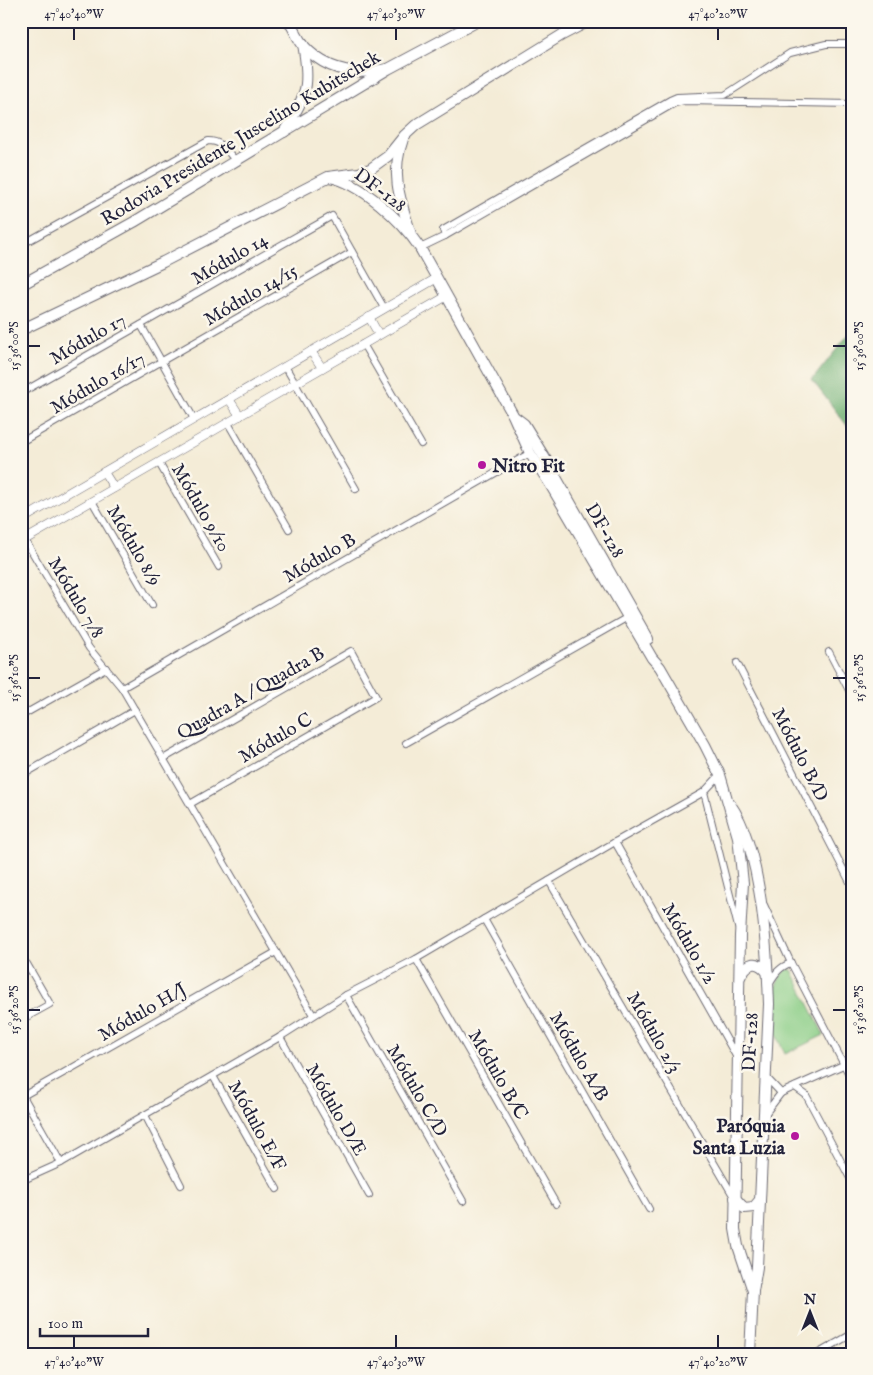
<svg xmlns="http://www.w3.org/2000/svg" width="873" height="1375" viewBox="0 0 873 1375" font-family="'IM FELL English',serif">
<style>
.green{fill:#8acd86;stroke:#567860}
.forest{fill:#6fb073;stroke:#486957}
.lines{fill:none;stroke-linecap:round;stroke-linejoin:round}
.minor-casing{stroke:#6c6972;stroke-width:8}
.tertiary-casing{stroke:#6c6972;stroke-width:9}
.primary-casing{stroke:#6c6972;stroke-width:12}
.trunk-casing{stroke:#6c6972;stroke-width:12}
.minor{stroke:#fff;stroke-width:6}
.tertiary{stroke:#fff;stroke-width:8}
.primary{stroke:#fff;stroke-width:10}
.trunk{stroke:#fff;stroke-width:10}
.ticks{fill:none;stroke:#22223b;stroke-width:2}
.poi-dot{fill:#b5179e;stroke:#fbf7ec;stroke-width:2}
.labels{text-anchor:middle;stroke-width:5;stroke-linejoin:round;paint-order:stroke}
.street-label{font-size:19px;fill:#22223b;stroke:#fbf7ec}
.poi-label{font-size:19px;font-weight:bold;fill:#22223b;stroke:#fbf7ec;text-anchor:start}
.neatline{fill:none;stroke:#22223b;stroke-width:2}
.ticks-label{font-size:12px;text-anchor:middle;fill:#22223b}
</style>
<rect width="100%" height="100%" fill="#fbf7ec"/>
<filter id="ink" filterUnits="userSpaceOnUse"><feTurbulence type="fractalNoise" baseFrequency=".02" numOctaves="2"/><feDisplacementMap in="SourceGraphic" scale="10" xChannelSelector="R" yChannelSelector="G"/><feConvolveMatrix kernelMatrix="1 2 1 2 8 2 1 2 1" color-interpolation-filters="sRGB"/></filter>
<filter id="wash" filterUnits="userSpaceOnUse"><feTurbulence type="fractalNoise" baseFrequency=".0096" numOctaves="4" result="noise"/><feDisplacementMap in="SourceGraphic" scale="20" xChannelSelector="R" yChannelSelector="G"/><feGaussianBlur stdDeviation="1.12" result="paint"/><feColorMatrix in="noise" values="0 0 0 0 0 0 0 0 0 0 0 0 0 0 0 0 0 1.4 0 .05"/><feComposite in="paint" operator="in"/></filter>
<g filter="url(#wash)">
<rect width="100%" height="100%" fill="#f4ecd7"/>
<path class="green" d="M 790,969 L 792,970 L 824,1035 L 785,1054 C 782,1046 776,1037 774,1028 C 772,1010 772,984 785,970 Z"/>
<path class="forest" d="M 852,330 L 852,432 L 812,380 Z"/>
</g>
<g filter="url(#ink)">
<g class="lines">
<g class="minor-casing">
<g id="minor">
<path d="M 445,236 L 675,103 L 684,101 L 852,104"/>
<path d="M 21,245 L 208,141 C 222,141 226,150 235,160"/>
<path d="M 420,248 L 445,236 L 443,230 L 670,100 L 677,97 L 725,95 L 790,53 L 826,44 L 852,44"/>
<path d="M 141,325 L 194,419"/>
<path d="M 363,344 L 421,444"/>
<path d="M 285,366 L 356,489"/>
<path d="M 21,393 L 332,216 L 384,308"/>
<path d="M 228,423 L 289,529"/>
<path d="M 21,442 L 352,252"/>
<path d="M 159,463 L 219,567"/>
<path d="M 92,501 L 152,605"/>
<path d="M 25,540 L 89,648 L 122,688 L 313,1015"/>
<path d="M 829,652 L 852,696"/>
<path d="M 737,663 L 852,886"/>
<path d="M 122,688 L 530,453"/>
<path d="M 21,716 L 106,668"/>
<path d="M 406,743 L 628,617"/>
<path d="M 163,759 L 351,651 L 376,697 L 190,804"/>
<path d="M 21,776 L 135,710"/>
<path d="M 704,792 L 738,927"/>
<path d="M 615,842 L 736,1056"/>
<path d="M 549,881 L 734,1197"/>
<path d="M 764,905 L 791,963 L 852,1080"/>
<path d="M 484,919 L 649,1209"/>
<path d="M 416,959 L 556,1204"/>
<path d="M 21,968 L 27,964 L 50,1004 L 21,1020"/>
<path d="M 769,984 C 775,974 779,967 791,963"/>
<path d="M 346,995 L 463,1201"/>
<path d="M 280,1037 L 369,1195"/>
<path d="M 213,1076 L 277,1189"/>
<path d="M 765,1076 L 781,1093"/>
<path d="M 795,1087 L 806,1095 L 852,1182"/>
<path d="M 23,1096 L 61,1163"/>
<path d="M 21,1097 L 276,952"/>
<path d="M 765,1114 L 781,1093 L 852,1061"/>
<path d="M 145,1115 L 181,1185"/>
<path d="M 21,1181 L 61,1163 L 280,1037 L 346,995 L 416,959 L 615,842 L 704,792 L 720,775"/>
<path d="M 817,1354 L 852,1334"/>
</g>
</g>
<g class="tertiary-casing">
<g id="tertiary">
<path d="M 369,317 L 379,335"/>
<path d="M 311,351 L 322,368"/>
<path d="M 229,399 L 240,416"/>
<path d="M 104,472 L 114,488"/>
<path d="M 21,520 L 437,278"/>
<path d="M 21,542 L 447,296"/>
</g>
</g>
<g class="primary-casing">
<g id="primary">
<path d="M 289,21 C 294,29 298,39 303,45 C 326,71 355,76 387,69"/>
<path d="M 284,132 C 306,94 311,89 303,44"/>
<path d="M 403,139 C 390,174 400,200 411,234"/>
<path d="M 329,177 C 361,182 402,221 420,248 L 513,415 L 530,453 L 550,484 L 652,658 L 660,667 L 705,745 L 720,775 L 738,837 L 743,883 L 740,936 L 735,1229 L 738,1246 L 753,1291"/>
<path d="M 516,418 L 524,424 L 546,460 L 648,639"/>
<path d="M 730,804 C 762,849 767,949 769,1004 L 757,1267 L 753,1291 L 750,1354"/>
<path d="M 740,977 C 748,961 757,959 768,973"/>
<path d="M 735,1198 L 744,1208 L 754,1207 L 759,1201"/>
</g>
</g>
<g class="trunk-casing">
<g id="trunk">
<path d="M 21,285 L 134,222 L 388,69 L 478,21"/>
<path d="M 21,330 L 163,262 L 328,177 L 359,173 L 370,169 L 388,156 L 404,136 L 416,125 L 562,35 L 589,21"/>
</g>
</g>
<use href="#minor" class="minor"/>
<use href="#tertiary" class="tertiary"/>
<use href="#primary" class="primary"/>
<use href="#trunk" class="trunk"/>
</g>
</g>
<path class="ticks" d="M 74,28 L 74,40M 396,28 L 396,40M 718,28 L 718,40M 28,346 L 40,346M 833,346 L 846,346M 28,678 L 40,678M 833,678 L 846,678M 28,1010 L 40,1010M 833,1010 L 846,1010M 74,1335 L 74,1348M 396,1335 L 396,1348M 718,1335 L 718,1348"/>
<g class="poi-dot">
<circle cx="482" cy="465" r="5"/>
<circle cx="795" cy="1136" r="5"/>
</g>
<g class="labels">
<g class="street-label">
<text transform="translate(240 137) rotate(-31)" y="7">Rodovia Presidente Juscelino Kubitschek</text>
<text transform="translate(381 189) rotate(37)" y="7">DF-128</text>
<text transform="translate(229 258) rotate(-30)" y="7">Módulo 14</text>
<text transform="translate(250 294) rotate(-30)" y="7">Módulo 14/15</text>
<text transform="translate(87 338) rotate(-30)" y="7">Módulo 17</text>
<text transform="translate(97 382) rotate(-30)" y="7">Módulo 16/17</text>
<text transform="translate(202 507) rotate(60)" y="7">Módulo 9/10</text>
<text transform="translate(606 530) rotate(60)" y="7">DF-128</text>
<text transform="translate(135 545) rotate(60)" y="7">Módulo 8/9</text>
<text transform="translate(319 557) rotate(-30)" y="7">Módulo B</text>
<text transform="translate(77 597) rotate(59)" y="7">Módulo 7/8</text>
<text transform="translate(250 692) rotate(-30)" y="7">Quadra A / Quadra B</text>
<text transform="translate(275 737) rotate(-30)" y="7">Módulo C</text>
<text transform="translate(801 754) rotate(63)" y="7">Módulo B/D</text>
<text transform="translate(690 943) rotate(60)" y="7">Módulo 1/2</text>
<text transform="translate(142 1011) rotate(-30)" y="7">Módulo H/J</text>
<text transform="translate(655 1032) rotate(60)" y="7">Módulo 2/3</text>
<text transform="translate(749 1042) rotate(-87)" y="7">DF-128</text>
<text transform="translate(580 1056) rotate(60)" y="7">Módulo A/B</text>
<text transform="translate(499 1074) rotate(60)" y="7">Módulo B/C</text>
<text transform="translate(418 1090) rotate(60)" y="7">Módulo C/D</text>
<text transform="translate(337 1109) rotate(60)" y="7">Módulo D/E</text>
<text transform="translate(258 1125) rotate(61)" y="7">Módulo E/F</text>
</g>
<g class="poi-label">
<text x="492" y="472">Nitro Fit</text>
<text x="785" y="1132" text-anchor="end">Paróquia<tspan x="785" dy="22">Santa Luzia</tspan></text>
</g>
</g>
<rect width="873" height="1375" fill="none" stroke="#fbf7ec" stroke-width="55"/>
<g transform="translate(810 1312)" stroke="#fbf7ec" stroke-width="4" paint-order="stroke">
<path d="M0-4L9 19L0 12L-9 19Z" fill="#22223b"/>
<text y="-8" font-size="14" font-weight="bold" text-anchor="middle" fill="#22223b">N</text>
</g>
<path d="M40 1328v8h108v-8" fill="none" stroke="#22223b" stroke-width="2.5"/>
<text x="48" y="1328" font-size="15" fill="#22223b" stroke="#fbf7ec" stroke-width="4" paint-order="stroke">100 m</text>
<rect x="28" y="28" width="818" height="1320" class="neatline"/>
<g class="ticks-label">
<text x="74" y="18">47°40'40"W</text>
<text x="396" y="18">47°40'30"W</text>
<text x="718" y="18">47°40'20"W</text>
<text transform="translate(14 346) rotate(-90)" y="4">15°36'00"S</text>
<text transform="translate(859 346) rotate(-90)" y="4">15°36'00"S</text>
<text transform="translate(14 678) rotate(-90)" y="4">15°36'10"S</text>
<text transform="translate(859 678) rotate(-90)" y="4">15°36'10"S</text>
<text transform="translate(14 1010) rotate(-90)" y="4">15°36'20"S</text>
<text transform="translate(859 1010) rotate(-90)" y="4">15°36'20"S</text>
<text x="74" y="1366">47°40'40"W</text>
<text x="396" y="1366">47°40'30"W</text>
<text x="718" y="1366">47°40'20"W</text>
</g>
</svg>
